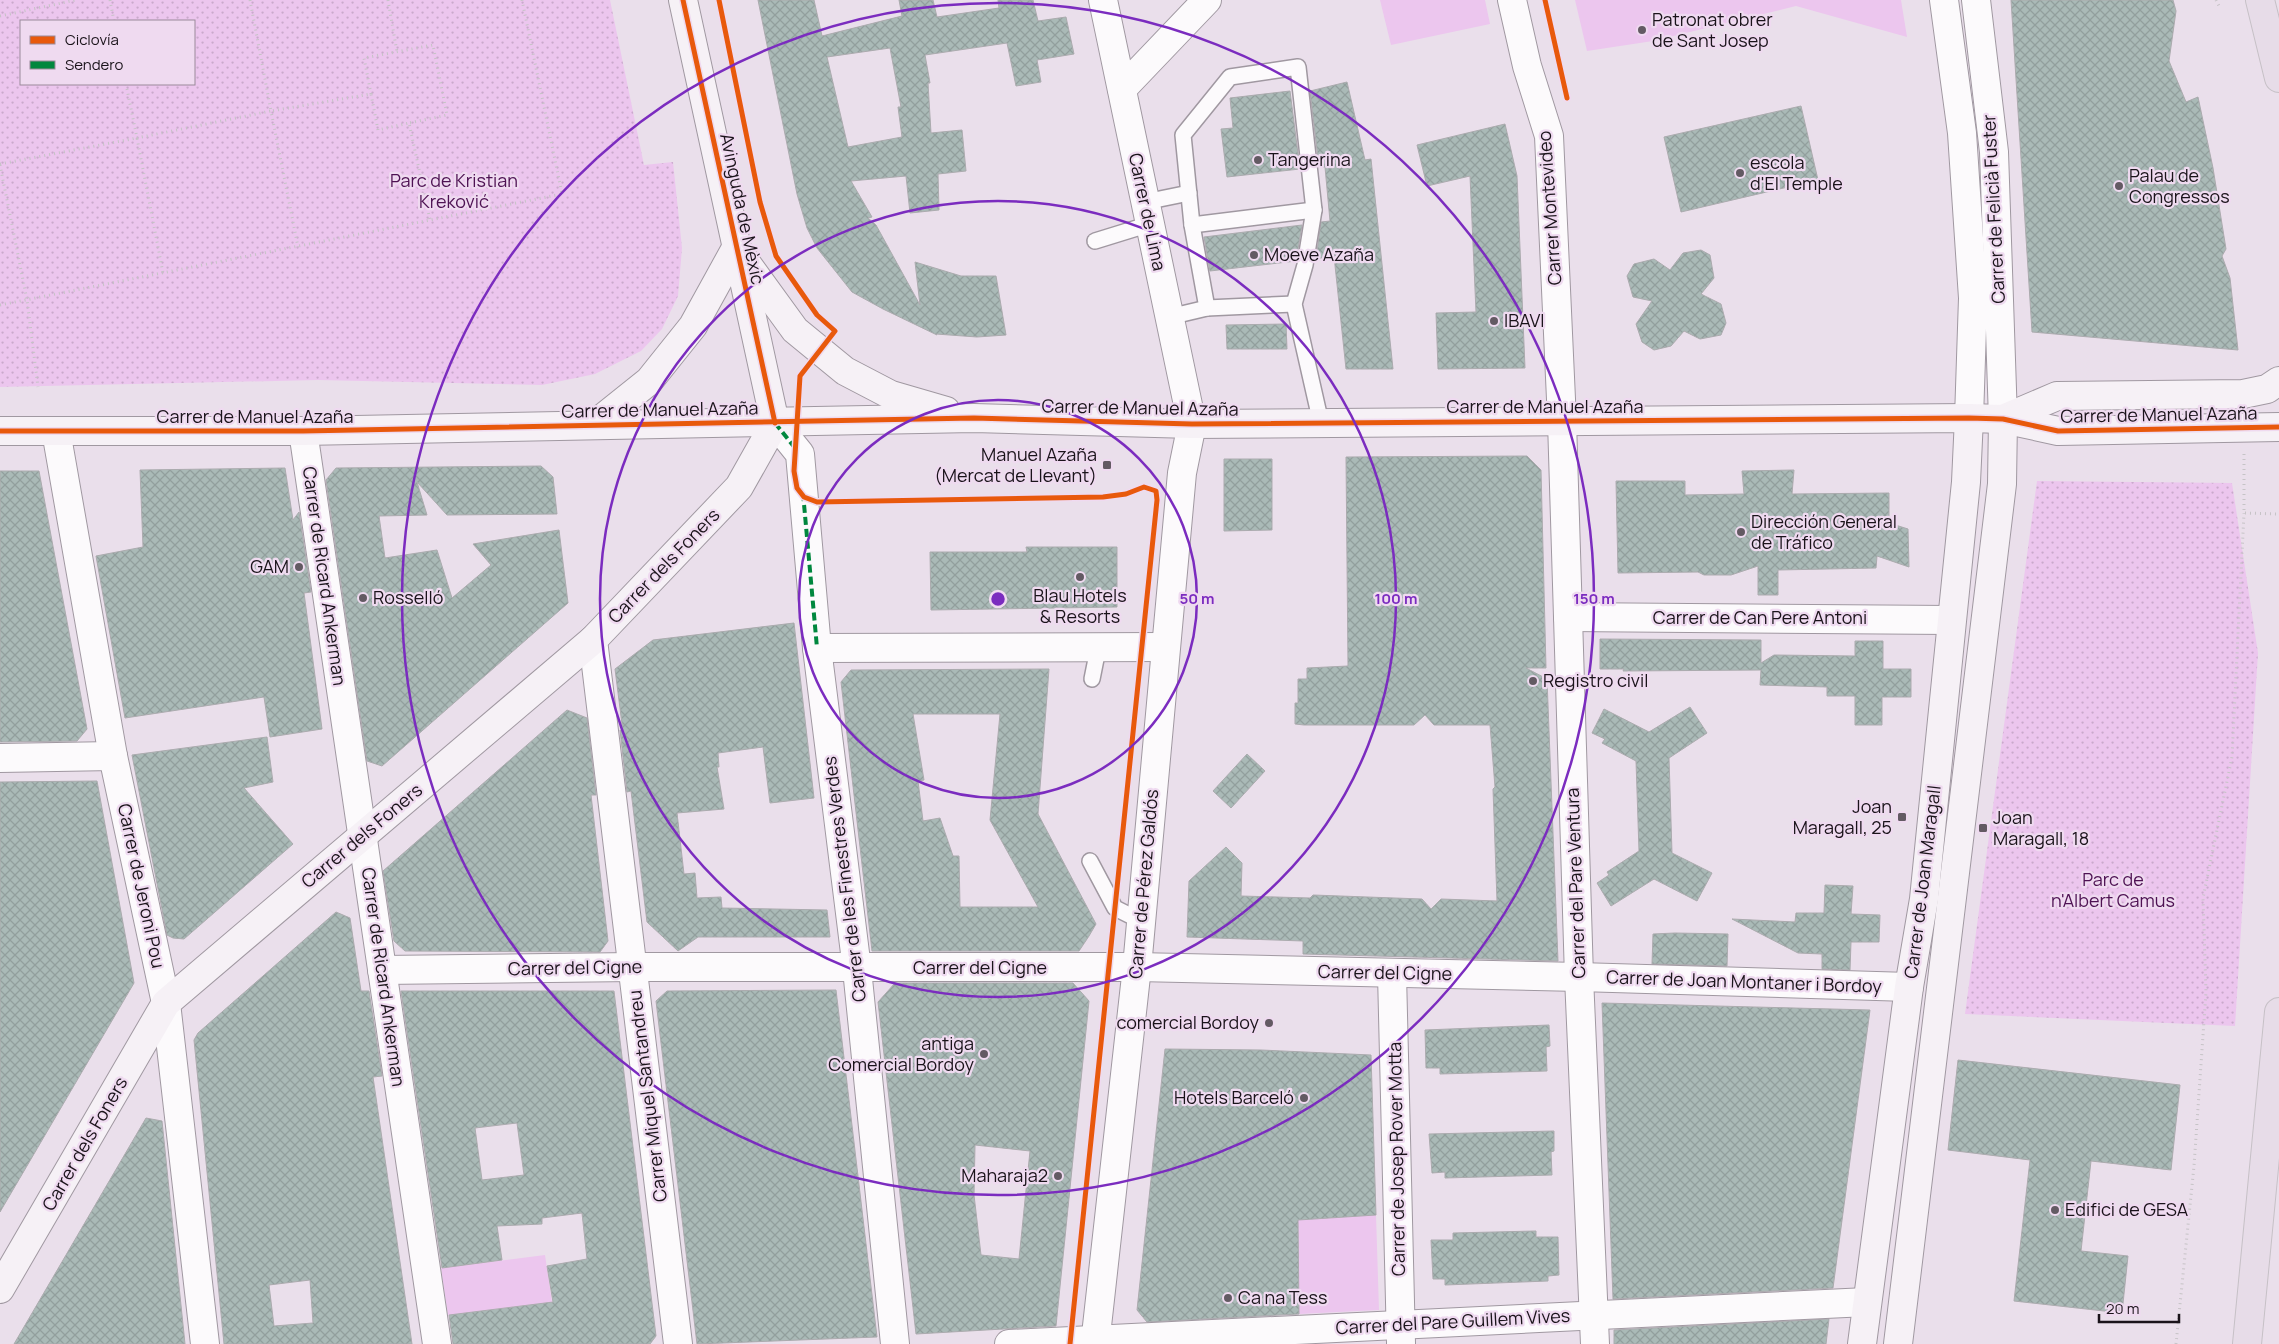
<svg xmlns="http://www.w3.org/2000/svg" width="2279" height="1344" viewBox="0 0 2279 1344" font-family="Manrope,sans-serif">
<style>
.grass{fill:#ecc6ee}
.park{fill:url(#park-dots);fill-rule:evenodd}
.building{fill:url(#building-cross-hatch);stroke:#ababae;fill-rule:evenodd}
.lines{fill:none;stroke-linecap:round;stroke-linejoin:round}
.lane-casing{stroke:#a098a1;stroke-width:18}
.street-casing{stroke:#a098a1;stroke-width:30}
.secondary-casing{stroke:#a098a1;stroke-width:30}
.highway-casing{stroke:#c6c0c6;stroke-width:30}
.path{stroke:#c6c3c6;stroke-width:3;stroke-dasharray:1 4;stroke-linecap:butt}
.lane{stroke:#fcfafc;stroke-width:15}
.street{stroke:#fcfafc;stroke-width:28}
.secondary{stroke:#f6f1f6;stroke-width:28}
.highway{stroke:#e7dce8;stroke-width:28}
.quiet{stroke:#00873e;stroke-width:4;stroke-dasharray:8 4;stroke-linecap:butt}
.cycleway-casing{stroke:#efdaf0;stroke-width:8}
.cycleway{stroke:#e8590c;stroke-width:5}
.ring{fill:none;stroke:#7b2cbf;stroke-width:2.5}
.poi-dot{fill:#635a63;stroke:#efdaf0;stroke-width:2}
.labels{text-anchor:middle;stroke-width:4.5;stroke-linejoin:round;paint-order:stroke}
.poi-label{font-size:18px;fill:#1a131a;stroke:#efdaf0;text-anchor:start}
.park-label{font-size:18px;fill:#4e1253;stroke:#efdaf0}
.street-label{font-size:18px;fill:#1a131a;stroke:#efdaf0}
.centre{fill:#7b2cbf;stroke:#efdaf0;stroke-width:2.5}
.ring-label{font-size:15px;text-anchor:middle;font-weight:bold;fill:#7b2cbf;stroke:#efdaf0;stroke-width:4.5;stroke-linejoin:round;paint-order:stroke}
</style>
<defs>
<pattern id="park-dots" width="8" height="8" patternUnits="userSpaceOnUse" patternTransform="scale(1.25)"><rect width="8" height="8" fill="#ecc6ee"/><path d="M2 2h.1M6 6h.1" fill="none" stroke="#caa9cc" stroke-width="1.8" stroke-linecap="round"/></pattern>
<pattern id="building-cross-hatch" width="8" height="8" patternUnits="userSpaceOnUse" patternTransform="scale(1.25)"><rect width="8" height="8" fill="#aabab7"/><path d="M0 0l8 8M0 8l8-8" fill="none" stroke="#929f9d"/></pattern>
</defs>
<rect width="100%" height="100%" fill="#eadfeb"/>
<g class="grass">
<path d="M 1380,0 L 1485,0 L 1490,24 L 1391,45 Z"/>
<path d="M 1575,0 L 1901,0 L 1907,37 L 1796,6 L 1653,41 L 1587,51 Z"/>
<path d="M 1376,1215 L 1379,1310 L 1299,1314 L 1298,1220 Z"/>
<path d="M 545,1255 L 552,1302 L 448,1315 L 441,1268 Z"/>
</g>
<g class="park">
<path d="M 0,0 L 610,0 L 644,165 L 673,162 L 682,248 L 678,296 L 662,329 L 641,351 L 595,374 L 542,385 L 318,380 L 0,387 ZM 21,21 L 194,21 L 194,84 L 21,84 Z"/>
<path d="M 2037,481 L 2232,483 L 2258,653 L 2235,1026 L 1965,1014 Z"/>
</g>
<g class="building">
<path d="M 758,0 L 814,0 L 822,36 L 902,16 L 899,0 L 933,0 L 937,17 L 999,8 L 998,0 L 1033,0 L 1038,21 L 1066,17 L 1074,54 L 1037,60 L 1041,82 L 1016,86 L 1007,43 L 925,55 L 930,83 L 928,83 L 931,133 L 962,130 L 966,171 L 938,174 L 939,210 L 910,213 L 906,176 L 851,181 L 872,217 L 868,218 L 876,225 L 920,305 L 915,262 L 961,276 L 996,276 L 1006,335 L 977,337 L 936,334 L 937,335 L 883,309 L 852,292 L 817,248 L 807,228 L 797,194 ZM 890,48 L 901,107 L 898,107 L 902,137 L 848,147 L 827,57 Z"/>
<path d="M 2011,0 L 2173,0 L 2176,11 L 2169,61 L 2186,102 L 2198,97 L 2213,168 L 2226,249 L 2222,256 L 2230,278 L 2238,350 L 2032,332 Z"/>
<path d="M 1347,82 L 1365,160 L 1371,159 L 1393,369 L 1346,369 L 1334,256 L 1316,259 L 1321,222 L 1330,221 L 1325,167 L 1319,167 L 1310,91 Z"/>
<path d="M 1290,91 L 1300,169 L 1227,177 L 1221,129 L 1233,128 L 1230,98 Z"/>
<path d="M 1801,106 L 1818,180 L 1681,212 L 1664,137 Z"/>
<path d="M 1505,124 L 1517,176 L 1525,368 L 1438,369 L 1436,313 L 1476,312 L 1470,176 L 1427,186 L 1417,145 Z"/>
<path d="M 1302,225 L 1296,261 L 1210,271 L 1204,237 Z"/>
<path d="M 1701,250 L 1710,255 L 1714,278 L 1701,294 L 1721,304 L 1726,323 L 1721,335 L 1700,339 L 1684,331 L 1671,346 L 1654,350 L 1642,342 L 1636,324 L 1652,301 L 1633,297 L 1627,276 L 1634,264 L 1654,259 L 1670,270 L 1683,253 Z"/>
<path d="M 1286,324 L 1287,349 L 1227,349 L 1226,325 Z"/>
<path d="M 1527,456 L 1541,470 L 1546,668 L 1526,668 L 1547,679 L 1558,961 L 1303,954 L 1303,941 L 1187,937 L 1189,881 L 1226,847 L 1242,863 L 1241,896 L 1310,898 L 1313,895 L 1422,899 L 1431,909 L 1441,899 L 1497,901 L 1493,789 L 1495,787 L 1490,725 L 1434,725 L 1425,715 L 1414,725 L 1304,725 L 1295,724 L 1295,703 L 1298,703 L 1298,679 L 1307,679 L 1307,668 L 1348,666 L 1346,457 Z"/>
<path d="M 1224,459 L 1272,459 L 1272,530 L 1224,531 Z"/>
<path d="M 541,466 L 553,477 L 557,514 L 447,515 L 417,482 L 427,515 L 379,516 L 385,558 L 437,550 L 452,598 L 491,565 L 473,544 L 559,530 L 568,603 L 382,766 L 367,761 L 326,480 L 336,468 Z"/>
<path d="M 285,468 L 293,520 L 299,512 L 311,592 L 304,593 L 322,729 L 270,737 L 264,697 L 125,718 L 96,556 L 143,547 L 140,470 Z"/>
<path d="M 1794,470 L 1792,494 L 1889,493 L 1889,523 L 1908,529 L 1909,567 L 1877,556 L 1876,568 L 1778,570 L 1778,595 L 1758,595 L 1758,566 L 1731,575 L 1704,575 L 1698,572 L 1618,573 L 1616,481 L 1685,481 L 1685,495 L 1744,494 L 1742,471 Z"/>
<path d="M 0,471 L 39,471 L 87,729 L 77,741 L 0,742 Z"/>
<path d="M 1026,547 L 1117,547 L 1117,607 L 931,610 L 930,552 L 1027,552 Z"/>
<path d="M 794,623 L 814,798 L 770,803 L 763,747 L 718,753 L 719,767 L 717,767 L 724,809 L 677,813 L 684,874 L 695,873 L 697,898 L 721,897 L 722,908 L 827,910 L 830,937 L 698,937 L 678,951 L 647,922 L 631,791 L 627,792 L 620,730 L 623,732 L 615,669 L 653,640 Z"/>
<path d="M 1600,639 L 1761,640 L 1761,663 L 1774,655 L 1855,656 L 1855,641 L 1883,641 L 1883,669 L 1911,669 L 1911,697 L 1882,697 L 1882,725 L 1855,725 L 1855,696 L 1827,696 L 1827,687 L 1760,685 L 1761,670 L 1623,671 L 1624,669 L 1600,669 Z"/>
<path d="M 1049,669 L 1038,814 L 1096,924 L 1089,936 L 1079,951 L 872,951 L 841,682 L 851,670 ZM 913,714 L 1000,714 L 990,820 L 1038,907 L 960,907 L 959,856 L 953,856 L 940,818 L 923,821 L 918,781 L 924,780 Z"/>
<path d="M 1690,707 L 1707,733 L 1669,758 L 1672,853 L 1712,873 L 1697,901 L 1654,879 L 1611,906 L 1597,883 L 1609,875 L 1607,872 L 1639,851 L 1636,761 L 1602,743 L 1605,739 L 1592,733 L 1604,709 L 1649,732 Z"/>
<path d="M 567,710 L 587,718 L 596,795 L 591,795 L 608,941 L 600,952 L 405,951 L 394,941 L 383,871 Z"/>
<path d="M 267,737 L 273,782 L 244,788 L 293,844 L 184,939 L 173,938 L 167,935 L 132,755 Z"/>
<path d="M 1247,754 L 1265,771 L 1231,808 L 1213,791 Z"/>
<path d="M 97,781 L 134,983 L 0,1212 L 0,782 Z"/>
<path d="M 1825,885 L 1853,886 L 1851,914 L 1880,915 L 1879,942 L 1851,942 L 1850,970 L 1822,969 L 1822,954 L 1798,953 L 1732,919 L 1795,922 L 1796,913 L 1824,913 Z"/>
<path d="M 336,912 L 350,918 L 361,991 L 369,991 L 382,1076 L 373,1077 L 412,1344 L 224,1344 L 194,1040 L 198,1033 ZM 310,1280 L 313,1323 L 274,1326 L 269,1285 Z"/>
<path d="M 1675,933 L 1728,934 L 1727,966 L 1652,964 L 1653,934 Z"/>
<path d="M 895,983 L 1073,983 L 1089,1001 L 1056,1326 L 916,1334 L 878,1002 ZM 975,1145 L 1030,1151 L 1019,1259 L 981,1255 L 974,1195 Z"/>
<path d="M 836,990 L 877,1337 L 697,1344 L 656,1001 L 667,991 Z"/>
<path d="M 401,991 L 614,991 L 656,1336 L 650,1344 L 453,1344 L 449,1315 L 553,1302 L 547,1266 L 587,1259 L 582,1213 L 542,1218 L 542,1224 L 497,1226 L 502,1260 L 442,1268 ZM 517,1123 L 524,1175 L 482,1180 L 475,1128 Z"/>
<path d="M 1602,1003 L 1870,1010 L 1833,1288 L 1613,1299 Z"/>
<path d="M 1549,1025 L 1550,1046 L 1546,1047 L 1547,1071 L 1440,1074 L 1440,1068 L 1426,1068 L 1425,1030 Z"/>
<path d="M 1165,1049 L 1261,1050 L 1371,1055 L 1376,1215 L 1298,1220 L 1299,1314 L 1147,1322 L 1137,1310 Z"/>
<path d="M 1958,1060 L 2180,1085 L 2171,1170 L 2091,1161 L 2081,1251 L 2128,1256 L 2122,1313 L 2014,1301 L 2030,1160 L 1948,1150 Z"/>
<path d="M 146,1118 L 162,1121 L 185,1344 L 14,1344 Z"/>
<path d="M 1554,1131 L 1554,1151 L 1551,1152 L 1552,1175 L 1445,1178 L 1445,1172 L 1432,1173 L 1429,1134 Z"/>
<path d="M 1536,1231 L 1536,1237 L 1558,1237 L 1559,1275 L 1548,1276 L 1548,1281 L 1445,1285 L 1445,1279 L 1433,1279 L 1431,1240 L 1453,1240 L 1453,1233 Z"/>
<path d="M 1829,1319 L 1826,1344 L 1614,1344 L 1614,1330 Z"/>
</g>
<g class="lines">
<g class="lane-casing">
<g id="lane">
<path d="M 1145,202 L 1189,193"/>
<path d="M 1192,225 L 1314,210"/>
<path d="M 1095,241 L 1150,224"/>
<path d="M 1207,308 L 1192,225 L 1183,135 L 1230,77 L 1298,67 L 1314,210 L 1305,265 L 1294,304 L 1321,423"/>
<path d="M 1169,317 L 1207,308 L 1294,304"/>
<path d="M 1092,679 L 1098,649"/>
<path d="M 1090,861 L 1115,908 L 1141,921"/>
</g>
</g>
<g class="street-casing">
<g id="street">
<path d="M 1512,0 L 1527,66 L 1549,136 L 1562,421 L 1579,977 L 1595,1344"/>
<path d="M 1944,0 L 1962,133 L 1973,298 L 1969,418"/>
<path d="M 1976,0 L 1994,152 L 2003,419"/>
<path d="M 1122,89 L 1207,0"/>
<path d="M 775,423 L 800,454 L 817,648 L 857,969 L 895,1344"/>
<path d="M 56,431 L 113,756 L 166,1003 L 205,1344"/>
<path d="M 303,431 L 437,1344"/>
<path d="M 1568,617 L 1951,620"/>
<path d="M 593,640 L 678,1344"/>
<path d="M 817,648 L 1165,647"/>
<path d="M 0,758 L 113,756"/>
<path d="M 382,970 L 633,967 L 1137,967 L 1579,977 L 1909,987"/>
<path d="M 1392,974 L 1401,1343"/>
<path d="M 1009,1344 L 1867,1302"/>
<path d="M 1095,1344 L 1137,967 L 1182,473 L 1192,424 L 1103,0"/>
</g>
</g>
<g class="secondary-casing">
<g id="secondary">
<path d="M 683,0 L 775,423"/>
<path d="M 742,257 L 795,330 L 845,371 L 891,395 L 946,411"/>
<path d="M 2003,419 L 2057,396 L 2243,394 L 2267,389 L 2279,381"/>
<path d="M 594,425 L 649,381 L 693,326 L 736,248"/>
<path d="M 0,431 L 303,431 L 974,418 L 1192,424 L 1969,418 L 2003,419 L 2058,431 L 2279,427"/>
<path d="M 0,1289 L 166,1003 L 593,640 L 739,487 L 775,423"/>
<path d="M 1862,1344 L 1909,987 L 1924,899 L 1966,482 L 1969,418"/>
<path d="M 1898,1344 L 2002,484 L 2003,419"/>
</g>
</g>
<g class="highway-casing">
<g id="highway">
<path d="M 2260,0 L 2279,78"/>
<path d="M 2247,1344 L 2279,1012"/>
</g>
</g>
<g class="path">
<path d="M 110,0 L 114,21"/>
<path d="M 250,0 L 271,111 L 371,94 L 378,130 L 409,123 L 430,220"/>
<path d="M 388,0 L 397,52"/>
<path d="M 2216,0 L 2219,6"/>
<path d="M 0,16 L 76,0"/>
<path d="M 126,84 L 137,138 L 271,111 L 298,247"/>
<path d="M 371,94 L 364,58 L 433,45 L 447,115 L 409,123"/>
<path d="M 0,164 L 137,138 L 163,273"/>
<path d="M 0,165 L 27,300 L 38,387"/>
<path d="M 0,305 L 562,194 L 522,0"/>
<path d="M 2244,454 L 2244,513 L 2279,514"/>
<path d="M 2176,1344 L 2194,1166 L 2206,992 L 2203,898 L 2232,757 L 2244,513"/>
</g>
<use href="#lane" class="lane"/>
<use href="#street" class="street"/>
<use href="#secondary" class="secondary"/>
<use href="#highway" class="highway"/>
<g class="quiet">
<path d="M 775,423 L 795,448"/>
<path d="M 803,493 L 817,648"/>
</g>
<g class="cycleway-casing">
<g id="cycleway">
<path d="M 683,0 L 775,423"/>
<path d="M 719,0 L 760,202 L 776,256 L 817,315 L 835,331 L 800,376 L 794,471 L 797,488 L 804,497 L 817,502 L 1103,497 L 1126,494 L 1144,487 L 1156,491 L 1157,500 L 1070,1344"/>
<path d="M 1545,0 L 1567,98"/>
<path d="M 0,431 L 303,431 L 974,418 L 1192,424 L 1969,418 L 2003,419 L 2058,431 L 2279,427"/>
</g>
</g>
<use href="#cycleway" class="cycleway"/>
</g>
<g class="ring">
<circle cx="998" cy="599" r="199"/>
<circle cx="998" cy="599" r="398"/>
<circle cx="998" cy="599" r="596"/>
</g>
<g class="poi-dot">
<circle cx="1642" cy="30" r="5"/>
<circle cx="1258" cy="160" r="5"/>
<circle cx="1740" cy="173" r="5"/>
<circle cx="2119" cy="186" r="5"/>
<circle cx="1254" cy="255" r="5"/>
<circle cx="1494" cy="321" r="5"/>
<rect x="1102" y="460" width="10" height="10" rx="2.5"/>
<circle cx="1741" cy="532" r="5"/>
<circle cx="299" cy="567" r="5"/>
<circle cx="1080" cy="577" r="5"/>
<circle cx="363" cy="598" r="5"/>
<circle cx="1533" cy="681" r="5"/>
<rect x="1897" y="812" width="10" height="10" rx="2.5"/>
<rect x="1978" y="823" width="10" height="10" rx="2.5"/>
<circle cx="1269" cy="1023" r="5"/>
<circle cx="984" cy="1054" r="5"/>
<circle cx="1304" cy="1098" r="5"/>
<circle cx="1058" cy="1176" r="5"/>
<circle cx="2055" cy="1210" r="5"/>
<circle cx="1228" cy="1298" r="5"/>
</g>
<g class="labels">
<g class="poi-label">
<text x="1652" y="26">Patronat obrer<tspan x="1652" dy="21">de Sant Josep</tspan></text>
<text x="1268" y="166">Tangerina</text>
<text x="1750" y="169">escola<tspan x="1750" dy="21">d'El Temple</tspan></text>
<text x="2129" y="182">Palau de<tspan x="2129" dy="21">Congressos</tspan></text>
<text x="1264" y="261">Moeve Azaña</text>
<text x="1504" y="327">IBAVI</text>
<text x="1097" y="461" text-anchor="end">Manuel Azaña<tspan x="1097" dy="21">(Mercat de Llevant)</tspan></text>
<text x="1751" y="528">Dirección General<tspan x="1751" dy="21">de Tráfico</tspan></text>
<text x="289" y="573" text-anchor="end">GAM</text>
<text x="1080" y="602" text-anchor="middle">Blau Hotels<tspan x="1080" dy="21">&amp; Resorts</tspan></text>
<text x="373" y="604">Rosselló</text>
<text x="1543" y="687">Registro civil</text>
<text x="1892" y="813" text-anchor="end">Joan<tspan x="1892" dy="21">Maragall, 25</tspan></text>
<text x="1993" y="824">Joan<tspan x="1993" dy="21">Maragall, 18</tspan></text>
<text x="1259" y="1029" text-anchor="end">comercial Bordoy</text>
<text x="974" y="1050" text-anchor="end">antiga<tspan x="974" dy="21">Comercial Bordoy</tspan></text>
<text x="1294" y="1104" text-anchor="end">Hotels Barceló</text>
<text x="1048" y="1182" text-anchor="end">Maharaja2</text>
<text x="2065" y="1216">Edifici de GESA</text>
<text x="1238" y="1304">Ca na Tess</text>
</g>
<g class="park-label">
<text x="454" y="187">Parc de Kristian<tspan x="454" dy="21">Kreković</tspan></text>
<text x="2113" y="886">Parc de<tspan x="2113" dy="21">n'Albert Camus</tspan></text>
</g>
<g class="street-label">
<text transform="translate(1550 208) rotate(-94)" y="6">Carrer Montevideo</text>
<text transform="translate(742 209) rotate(78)" y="6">Avinguda de Mèxic</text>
<text transform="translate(1994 209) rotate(-93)" y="6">Carrer de Felicià Fuster</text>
<text transform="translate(1147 212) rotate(78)" y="6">Carrer de Lima</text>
<text x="1545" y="413">Carrer de Manuel Azaña</text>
<text transform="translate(1140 408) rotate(1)" y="6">Carrer de Manuel Azaña</text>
<text transform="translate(660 410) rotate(-1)" y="6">Carrer de Manuel Azaña</text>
<text transform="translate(2159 415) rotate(-1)" y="6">Carrer de Manuel Azaña</text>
<text x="255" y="423">Carrer de Manuel Azaña</text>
<text transform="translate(664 566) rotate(-46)" y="6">Carrer dels Foners</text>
<text transform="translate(324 576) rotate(82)" y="6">Carrer de Ricard Ankerman</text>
<text x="1760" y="624">Carrer de Can Pere Antoni</text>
<text transform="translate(362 836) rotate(-40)" y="6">Carrer dels Foners</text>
<text transform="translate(845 879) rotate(-97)" y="6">Carrer de les Finestres Verdes</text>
<text transform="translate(1923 882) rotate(-83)" y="6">Carrer de Joan Maragall</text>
<text transform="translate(1576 883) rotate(-92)" y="6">Carrer del Pare Ventura</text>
<text transform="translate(1144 884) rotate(-85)" y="6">Carrer de Pérez Galdós</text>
<text transform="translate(141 886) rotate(78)" y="6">Carrer de Jeroni Pou</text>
<text transform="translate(575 968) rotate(-1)" y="6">Carrer del Cigne</text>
<text x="980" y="974">Carrer del Cigne</text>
<text transform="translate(1385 973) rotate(1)" y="6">Carrer del Cigne</text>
<text transform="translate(383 977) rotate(82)" y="6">Carrer de Ricard Ankerman</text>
<text transform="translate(1744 982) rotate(2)" y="6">Carrer de Joan Montaner i Bordoy</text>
<text transform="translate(648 1096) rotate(-97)" y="6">Carrer Miquel Santandreu</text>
<text transform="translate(85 1144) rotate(-60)" y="6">Carrer dels Foners</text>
<text transform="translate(1397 1159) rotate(-91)" y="6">Carrer de Josep Rover Motta</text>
<text transform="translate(1453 1322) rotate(-3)" y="6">Carrer del Pare Guillem Vives</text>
</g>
</g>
<circle cx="998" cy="599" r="8" class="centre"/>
<g class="ring-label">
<text x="1197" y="604">50 m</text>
<text x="1396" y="604">100 m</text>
<text x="1594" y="604">150 m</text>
</g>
<rect x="20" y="20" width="175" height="65" fill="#efdaf0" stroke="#9a8a9a"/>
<rect x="30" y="36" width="25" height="8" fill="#e8590c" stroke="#9a8a9a"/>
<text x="65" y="45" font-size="15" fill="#1a131a">Ciclovía</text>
<rect x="30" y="61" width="25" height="8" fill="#00873e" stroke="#9a8a9a"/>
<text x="65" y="70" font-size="15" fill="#1a131a">Sendero</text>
<path d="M2099 1314v8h80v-8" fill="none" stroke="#1a131a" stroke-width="2.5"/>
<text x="2106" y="1314" font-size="15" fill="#1a131a" stroke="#efdaf0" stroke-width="4" paint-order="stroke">20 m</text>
</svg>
